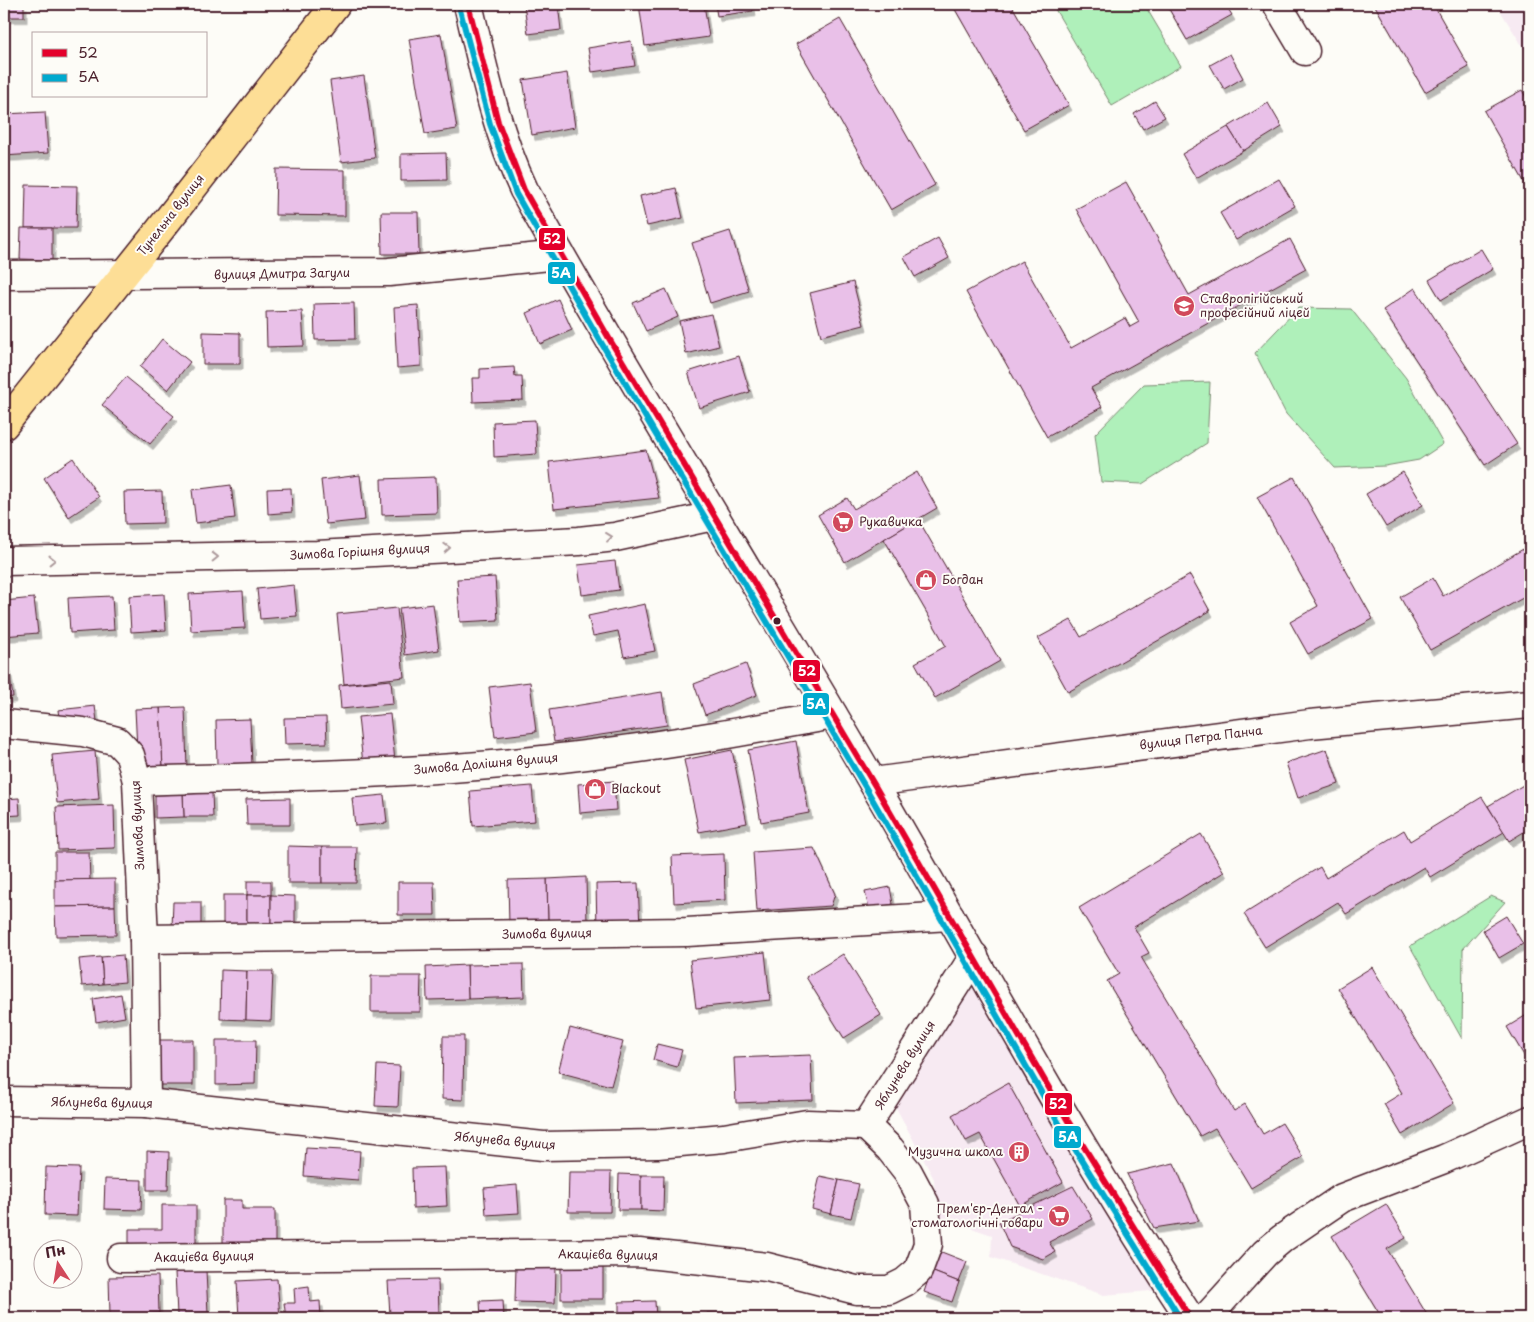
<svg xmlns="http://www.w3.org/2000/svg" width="1534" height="1322" viewBox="0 0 1534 1322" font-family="'Playpen Sans',sans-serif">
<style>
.built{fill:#f7eaf2}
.green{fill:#aff0ba;stroke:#7c8872}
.building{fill:#e9c0e8;stroke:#4a1f2b;filter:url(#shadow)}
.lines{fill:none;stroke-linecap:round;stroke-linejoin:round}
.minor-casing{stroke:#4a1f2b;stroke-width:31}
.major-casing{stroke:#4a1f2b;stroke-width:31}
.minor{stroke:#fdfcf7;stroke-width:28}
.major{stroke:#fdde96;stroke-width:28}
.bus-1-casing{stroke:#fdfcf7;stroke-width:10}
.bus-2-casing{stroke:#fdfcf7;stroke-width:10}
.bus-1{stroke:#e4002b;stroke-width:6}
.bus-2{stroke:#00a9ce;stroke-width:6}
.oneway{stroke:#ac999b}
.bus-dot{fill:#4a1f2b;stroke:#fdfcf7;stroke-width:2}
.labels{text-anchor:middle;stroke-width:4;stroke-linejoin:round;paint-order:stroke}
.street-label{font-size:12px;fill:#4a1f2b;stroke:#fdfcf7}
.poi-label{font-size:12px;fill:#4a1f2b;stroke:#fdfcf7;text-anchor:start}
.line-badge{stroke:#fdfcf7;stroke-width:2}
.badge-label{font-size:14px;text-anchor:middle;font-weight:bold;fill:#fff}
</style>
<defs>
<filter id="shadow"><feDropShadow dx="3" dy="5.5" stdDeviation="0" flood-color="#0004"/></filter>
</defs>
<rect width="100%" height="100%" fill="#fdfcf7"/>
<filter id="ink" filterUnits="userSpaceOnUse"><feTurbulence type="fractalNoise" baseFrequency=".02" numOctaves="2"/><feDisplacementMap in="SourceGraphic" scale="10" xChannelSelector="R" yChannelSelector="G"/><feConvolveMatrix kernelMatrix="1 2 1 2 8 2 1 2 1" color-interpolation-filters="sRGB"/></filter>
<g filter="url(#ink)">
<g class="built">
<path d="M 1496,4 L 1530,4 L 1530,58 Z"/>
<path d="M 975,977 L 1162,1290 L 1104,1295 L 991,1257 L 992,1235 L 936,1216 L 934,1179 L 893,1102 Z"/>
</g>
<g class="green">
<path d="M 1052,4 L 1144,4 L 1181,66 L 1112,106 Z"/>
<path d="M 1298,308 L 1351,309 L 1406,378 L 1443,444 L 1419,460 L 1385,466 L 1335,468 L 1286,414 L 1255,353 Z"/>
<path d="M 1210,382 L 1207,443 L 1142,484 L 1101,482 L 1095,434 L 1144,384 Z"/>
<path d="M 1491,896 L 1505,902 L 1463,949 L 1462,1039 L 1410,946 Z"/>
</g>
<g class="building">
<rect x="4" y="4" width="20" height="13"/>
<path d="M 524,4 L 558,4 L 561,30 L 528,34 Z"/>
<path d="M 639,4 L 704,4 L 709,37 L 645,46 Z"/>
<path d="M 715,4 L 752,4 L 753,11 L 717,16 Z"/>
<path d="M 952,4 L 1011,4 L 1069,105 L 1024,130 Z"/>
<path d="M 1166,4 L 1225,4 L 1232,15 L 1187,40 Z"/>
<path d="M 1374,4 L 1433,4 L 1469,67 L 1425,92 Z"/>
<path d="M 840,19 L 935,185 L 891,210 L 796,44 Z"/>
<path d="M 441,34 L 457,129 L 425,134 L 409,39 Z"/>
<path d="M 631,41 L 635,66 L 592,72 L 588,48 Z"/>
<path d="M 1230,54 L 1243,78 L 1224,89 L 1210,65 Z"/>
<path d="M 567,73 L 575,127 L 532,135 L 523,80 Z"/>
<path d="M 364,76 L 375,158 L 341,162 L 330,81 Z"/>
<path d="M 1522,90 L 1530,104 L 1530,192 L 1484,111 Z"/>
<path d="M 1155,101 L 1165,117 L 1143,129 L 1134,114 Z"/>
<path d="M 1268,103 L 1282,127 L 1243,151 L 1228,127 Z"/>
<path d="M 45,112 L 48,153 L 4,156 L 4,114 Z"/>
<path d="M 1228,127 L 1243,151 L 1196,178 L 1182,154 Z"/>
<path d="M 446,153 L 447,180 L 401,181 L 401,154 Z"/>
<path d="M 276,169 L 345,170 L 345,216 L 275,215 Z"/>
<path d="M 1279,179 L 1295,206 L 1236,240 L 1220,213 Z"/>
<path d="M 1126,182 L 1189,295 L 1290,239 L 1306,269 L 1091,388 L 1102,407 L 1047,437 L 966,292 L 1022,261 L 1071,348 L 1125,318 L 1130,327 L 1139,322 L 1076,209 Z"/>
<path d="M 26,185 L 77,186 L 76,228 L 25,228 Z"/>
<path d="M 676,188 L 683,218 L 647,226 L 640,196 Z"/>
<path d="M 381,212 L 418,212 L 419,254 L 382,254 Z"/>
<path d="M 21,228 L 52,228 L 52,260 L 20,259 Z"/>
<path d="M 730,231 L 749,291 L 710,303 L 692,243 Z"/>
<path d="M 938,238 L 949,258 L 915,277 L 904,257 Z"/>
<path d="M 1481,249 L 1493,269 L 1441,300 L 1429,280 Z"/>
<path d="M 853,282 L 864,325 L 821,336 L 810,293 Z"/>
<path d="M 1415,288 L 1517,444 L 1485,465 L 1383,310 Z"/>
<path d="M 666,289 L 678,317 L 646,331 L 633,303 Z"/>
<path d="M 558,299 L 572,330 L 540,344 L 527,313 Z"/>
<path d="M 354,303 L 355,339 L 315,340 L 314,304 Z"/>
<path d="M 418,305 L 421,366 L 397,368 L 394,307 Z"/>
<path d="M 302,311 L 304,346 L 267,347 L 266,312 Z"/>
<path d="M 711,314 L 719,346 L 686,354 L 679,321 Z"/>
<path d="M 203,332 L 240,333 L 240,364 L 203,364 Z"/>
<path d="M 162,339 L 190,362 L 168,390 L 140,367 Z"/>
<path d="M 739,356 L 750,392 L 699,408 L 688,372 Z"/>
<path d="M 514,367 L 515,376 L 522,376 L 523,400 L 473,402 L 472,378 L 480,378 L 480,369 Z"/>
<path d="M 126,377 L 174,416 L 150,444 L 102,405 Z"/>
<path d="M 535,420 L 537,454 L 494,457 L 493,422 Z"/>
<path d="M 646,450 L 659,498 L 554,509 L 549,462 Z"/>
<path d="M 73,458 L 99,497 L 69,517 L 44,478 Z"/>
<path d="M 917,472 L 937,508 L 845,562 L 818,515 L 847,498 L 854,509 Z"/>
<path d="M 1403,472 L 1423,505 L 1386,527 L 1366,494 Z"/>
<path d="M 360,475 L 365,520 L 326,524 L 321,480 Z"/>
<path d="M 436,477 L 437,513 L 382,515 L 381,479 Z"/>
<path d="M 1294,477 L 1373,619 L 1308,654 L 1290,622 L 1318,606 L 1257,497 Z"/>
<path d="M 231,485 L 235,518 L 196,523 L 192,490 Z"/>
<path d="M 291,488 L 292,512 L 268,514 L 267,489 Z"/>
<path d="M 162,491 L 163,523 L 125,524 L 124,492 Z"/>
<path d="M 918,519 L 1000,661 L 935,698 L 915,663 L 946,646 L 884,539 Z"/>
<path d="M 1530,545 L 1530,594 L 1430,650 L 1400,597 L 1433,578 L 1443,596 Z"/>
<path d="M 615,561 L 619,590 L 582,595 L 578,565 Z"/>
<path d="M 1190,575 L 1210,611 L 1068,692 L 1038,638 L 1071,620 L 1081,637 Z"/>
<path d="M 495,577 L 498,620 L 460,622 L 457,579 Z"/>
<path d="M 294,585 L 297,616 L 260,619 L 257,589 Z"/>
<path d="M 243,591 L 245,628 L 191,631 L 189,594 Z"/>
<path d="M 164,594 L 166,630 L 131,632 L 129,596 Z"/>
<path d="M 112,596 L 114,630 L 70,633 L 68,598 Z"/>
<path d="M 34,598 L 38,633 L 4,636 L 4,601 Z"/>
<path d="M 433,604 L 439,650 L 405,655 L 399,608 Z"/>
<path d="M 645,604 L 655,651 L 624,657 L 618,631 L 593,636 L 588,616 Z"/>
<path d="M 397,608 L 404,677 L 344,684 L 337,614 Z"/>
<path d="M 746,664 L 757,695 L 705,715 L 694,684 Z"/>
<path d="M 4,666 L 8,666 L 13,697 L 4,698 Z"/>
<path d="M 391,680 L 393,704 L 341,709 L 339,685 Z"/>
<path d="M 530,682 L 536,732 L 495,737 L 489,687 Z"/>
<path d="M 662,692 L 667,725 L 554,742 L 549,710 Z"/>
<path d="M 95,706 L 97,721 L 60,725 L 58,710 Z"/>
<path d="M 185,707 L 187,768 L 163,769 L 160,708 Z"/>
<path d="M 160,708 L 163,769 L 138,770 L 135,709 Z"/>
<path d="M 390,714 L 395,761 L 363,764 L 358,717 Z"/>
<path d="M 326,717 L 327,743 L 285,744 L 284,718 Z"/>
<path d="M 250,719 L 252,764 L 217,765 L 216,720 Z"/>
<path d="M 796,741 L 809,813 L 761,822 L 748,750 Z"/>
<path d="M 1327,749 L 1339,784 L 1298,798 L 1286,763 Z"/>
<path d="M 732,750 L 747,823 L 699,832 L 684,760 Z"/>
<path d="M 95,751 L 99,799 L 57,803 L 52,755 Z"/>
<path d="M 614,781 L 616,810 L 580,813 L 578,784 Z"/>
<path d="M 1530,781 L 1530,835 L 1527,830 L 1509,841 L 1488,806 Z"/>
<path d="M 532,786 L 535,821 L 473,826 L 470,791 Z"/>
<path d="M 212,793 L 213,817 L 184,817 L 183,794 Z"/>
<path d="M 183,794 L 184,817 L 155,818 L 155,795 Z"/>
<path d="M 384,795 L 387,823 L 355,826 L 352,798 Z"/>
<path d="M 1482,797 L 1504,832 L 1430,877 L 1424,867 L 1346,914 L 1338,902 L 1265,947 L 1244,914 L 1320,867 L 1326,878 L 1404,830 L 1410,841 Z"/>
<path d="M 19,798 L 20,815 L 4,816 L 4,799 Z"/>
<path d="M 290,798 L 290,825 L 247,825 L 246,799 Z"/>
<path d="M 114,805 L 115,848 L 58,850 L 56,807 Z"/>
<path d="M 1201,834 L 1224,872 L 1134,927 L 1149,953 L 1141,957 L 1234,1111 L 1245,1104 L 1263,1134 L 1282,1123 L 1303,1157 L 1251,1188 L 1215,1128 L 1200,1136 L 1107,981 L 1119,974 L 1079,908 Z"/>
<path d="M 288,846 L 322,847 L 322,883 L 288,883 Z"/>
<path d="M 322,847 L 357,847 L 356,883 L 322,883 Z"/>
<path d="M 814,848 L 835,894 L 831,906 L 757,911 L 753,852 Z"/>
<path d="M 55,852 L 89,852 L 90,880 L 55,880 Z"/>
<path d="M 724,854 L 725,900 L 674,903 L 672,856 Z"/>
<path d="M 586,877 L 587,924 L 548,925 L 547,879 Z"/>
<path d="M 115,879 L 115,906 L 55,907 L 55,880 Z"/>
<path d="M 547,879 L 548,925 L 509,926 L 508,880 Z"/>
<rect x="247" y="881" width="24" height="14"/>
<path d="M 398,882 L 434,882 L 435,915 L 398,915 Z"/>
<path d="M 638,883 L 640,927 L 597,929 L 596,884 Z"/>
<path d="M 890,887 L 893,904 L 869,909 L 865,892 Z"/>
<rect x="223" y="895" width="24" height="31"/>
<rect x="247" y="895" width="24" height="31"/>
<path d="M 271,895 L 295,896 L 295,926 L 271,926 Z"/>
<path d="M 173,902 L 201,902 L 201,928 L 172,928 Z"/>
<path d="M 115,906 L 116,935 L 56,936 L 55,907 Z"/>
<path d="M 1506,916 L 1523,944 L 1499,958 L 1483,930 Z"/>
<path d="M 765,952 L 770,1000 L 696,1008 L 690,960 Z"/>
<path d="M 843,954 L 881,1015 L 844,1038 L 806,977 Z"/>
<path d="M 123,955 L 125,982 L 103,984 L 101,957 Z"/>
<path d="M 101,957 L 103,984 L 82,986 L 79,959 Z"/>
<path d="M 523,964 L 524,997 L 468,999 L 467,965 Z"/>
<path d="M 467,965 L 468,999 L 427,1000 L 426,967 Z"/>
<path d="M 1372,967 L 1454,1103 L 1402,1135 L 1384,1104 L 1402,1093 L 1338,988 Z"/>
<path d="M 221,970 L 247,971 L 246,1020 L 220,1019 Z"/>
<path d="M 247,971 L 273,971 L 271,1021 L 246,1020 Z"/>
<path d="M 371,976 L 421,976 L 420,1012 L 371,1012 Z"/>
<path d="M 121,994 L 125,1017 L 96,1022 L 93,999 Z"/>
<path d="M 1530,1013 L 1530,1061 L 1528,1062 L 1507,1027 Z"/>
<path d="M 570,1028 L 623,1042 L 611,1086 L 558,1072 Z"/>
<path d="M 443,1036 L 464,1036 L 463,1100 L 442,1099 Z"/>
<rect x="153" y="1040" width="40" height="45"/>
<path d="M 216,1040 L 256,1040 L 255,1084 L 216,1085 Z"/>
<path d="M 657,1044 L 682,1050 L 677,1067 L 653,1060 Z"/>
<path d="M 811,1055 L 813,1100 L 736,1103 L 734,1058 Z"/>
<path d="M 377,1065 L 400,1066 L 398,1107 L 375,1106 Z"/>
<path d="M 1008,1083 L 1063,1182 L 1020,1206 L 980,1134 L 966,1141 L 952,1115 Z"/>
<path d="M 306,1148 L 360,1151 L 358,1180 L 304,1176 Z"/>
<path d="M 147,1151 L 169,1152 L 168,1190 L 147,1190 Z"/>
<path d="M 1174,1163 L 1199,1221 L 1154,1228 L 1127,1174 Z"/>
<path d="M 46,1167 L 79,1168 L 77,1216 L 45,1215 Z"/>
<path d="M 445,1167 L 447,1206 L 413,1208 L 412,1168 Z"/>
<path d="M 569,1172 L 611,1172 L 610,1212 L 568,1212 Z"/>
<path d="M 619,1174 L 641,1175 L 641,1210 L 618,1210 Z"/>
<path d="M 641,1175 L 664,1175 L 663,1211 L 641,1210 Z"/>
<path d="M 820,1176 L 839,1180 L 831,1214 L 812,1209 Z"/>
<path d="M 105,1179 L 142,1180 L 141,1210 L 104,1209 Z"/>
<path d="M 839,1180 L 859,1184 L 851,1218 L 831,1214 Z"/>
<path d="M 517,1185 L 519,1213 L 486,1215 L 484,1188 Z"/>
<path d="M 1073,1186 L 1093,1219 L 1049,1242 L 1055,1252 L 1043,1259 L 1010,1247 L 999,1222 Z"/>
<path d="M 223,1200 L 242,1200 L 242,1209 L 275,1209 L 275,1246 L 223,1246 Z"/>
<path d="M 1386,1204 L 1406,1238 L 1387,1249 L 1429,1318 L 1382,1318 L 1332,1236 Z"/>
<path d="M 162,1205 L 196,1205 L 196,1247 L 129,1248 L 129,1229 L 162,1229 Z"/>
<path d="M 939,1251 L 967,1262 L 959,1282 L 931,1271 Z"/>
<rect x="561" y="1264" width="42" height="35"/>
<path d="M 516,1267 L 556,1268 L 555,1303 L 515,1302 Z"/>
<path d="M 206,1270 L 208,1313 L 177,1315 L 175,1272 Z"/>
<path d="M 931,1271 L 959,1282 L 952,1302 L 924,1292 Z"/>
<path d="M 158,1276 L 159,1313 L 110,1315 L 109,1277 Z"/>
<path d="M 277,1279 L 280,1318 L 239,1318 L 237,1281 Z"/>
<path d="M 438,1280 L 439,1314 L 390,1315 L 388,1281 Z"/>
<path d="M 309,1286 L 310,1302 L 320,1301 L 321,1318 L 286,1318 L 284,1303 L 295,1303 L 294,1288 Z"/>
<path d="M 503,1300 L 504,1318 L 481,1318 L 480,1301 Z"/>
<path d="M 655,1301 L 656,1318 L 619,1318 L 619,1302 Z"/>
<path d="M 707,1313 L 744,1314 L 744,1318 L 706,1318 Z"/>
</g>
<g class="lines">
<g class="minor-casing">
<g id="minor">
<path d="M 468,4 C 483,67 496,131 524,190 C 636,391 759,586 875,786 C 979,964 1076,1146 1190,1318"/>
<path d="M 1277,4 L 1305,51"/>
<path d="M 4,275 L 389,272 L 560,255"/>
<path d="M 4,561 L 317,555 L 579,541 L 615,537 L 713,516"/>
<path d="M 4,724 L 83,732 L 117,741 L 130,755 L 137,781 L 144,939 L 146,1103"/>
<path d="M 137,781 C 286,776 437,774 586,755 C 669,745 751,730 833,715"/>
<path d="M 873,782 L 1310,724 L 1530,704"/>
<path d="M 144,939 L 687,932 L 950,916"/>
<path d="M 4,1101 L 146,1103 L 543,1146 L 658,1144 L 724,1138 L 807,1124 L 866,1126 L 974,956"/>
<path d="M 121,1258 L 639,1253 L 767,1267 L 856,1290 L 889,1290 L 905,1282 L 918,1271 L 928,1244 L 925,1204 L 908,1172 L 890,1149 L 866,1126"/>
<path d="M 1206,1318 L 1265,1253 L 1283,1238 L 1342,1198 L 1444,1159 L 1530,1120"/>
</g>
</g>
<g class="major-casing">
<path id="major" d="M 4,425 L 159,231 L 336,4"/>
</g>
<use href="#minor" class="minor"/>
<use href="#major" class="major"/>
<g class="bus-1-casing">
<path id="bus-1" d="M 468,4 L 498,122 L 524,190 L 610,340 L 875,786 L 1068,1121 L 1190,1318"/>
</g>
<g class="bus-2-casing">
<path id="bus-2" d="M 459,6 L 490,124 L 516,194 L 602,344 L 867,790 L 1060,1125 L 1180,1318"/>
</g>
<use href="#bus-1" class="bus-1"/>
<use href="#bus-2" class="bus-2"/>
</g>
<defs><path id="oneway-chevron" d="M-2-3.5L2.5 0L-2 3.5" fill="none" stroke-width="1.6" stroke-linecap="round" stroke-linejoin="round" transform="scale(1.25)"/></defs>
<g class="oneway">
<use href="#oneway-chevron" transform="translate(609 537) rotate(-7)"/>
<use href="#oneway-chevron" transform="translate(447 548) rotate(-3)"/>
<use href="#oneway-chevron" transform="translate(215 557) rotate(-1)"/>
<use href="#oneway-chevron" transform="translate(52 560) rotate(-1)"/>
</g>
</g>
<defs>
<g id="university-disc" transform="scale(1.125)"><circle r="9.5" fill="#d1495b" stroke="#fdfcf7"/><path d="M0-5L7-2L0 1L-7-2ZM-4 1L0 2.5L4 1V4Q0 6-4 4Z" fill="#fff"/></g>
<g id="supermarket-disc" transform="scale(1.125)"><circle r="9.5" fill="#d1495b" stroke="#fdfcf7"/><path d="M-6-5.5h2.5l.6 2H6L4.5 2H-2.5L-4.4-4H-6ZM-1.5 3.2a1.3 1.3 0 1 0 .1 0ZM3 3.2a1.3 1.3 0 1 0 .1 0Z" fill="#fff"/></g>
<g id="shop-disc" transform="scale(1.125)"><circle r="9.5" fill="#d1495b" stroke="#fdfcf7"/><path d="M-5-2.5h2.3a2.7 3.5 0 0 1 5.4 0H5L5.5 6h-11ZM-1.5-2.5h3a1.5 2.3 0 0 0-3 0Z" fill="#fff"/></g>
<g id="building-disc" transform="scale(1.125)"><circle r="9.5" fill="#d1495b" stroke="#fdfcf7"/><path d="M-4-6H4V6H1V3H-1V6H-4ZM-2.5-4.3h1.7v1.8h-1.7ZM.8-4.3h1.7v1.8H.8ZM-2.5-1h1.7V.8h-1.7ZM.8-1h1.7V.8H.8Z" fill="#fff"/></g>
</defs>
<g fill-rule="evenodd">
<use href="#university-disc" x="1184" y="306"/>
<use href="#supermarket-disc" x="843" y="522"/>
<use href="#shop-disc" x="926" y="580"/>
<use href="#shop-disc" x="595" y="789"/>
<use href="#building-disc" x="1019" y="1152"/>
<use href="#supermarket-disc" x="1059" y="1216"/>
</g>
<circle class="bus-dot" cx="777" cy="621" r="4.5"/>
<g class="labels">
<g class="street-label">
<text transform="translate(171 215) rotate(-52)" y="4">Тунельна вулиця</text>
<text transform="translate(282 274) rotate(-1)" y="4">вулиця Дмитра Загули</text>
<text transform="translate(360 552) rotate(-3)" y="4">Зимова Горішня вулиця</text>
<text transform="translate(1201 738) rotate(-7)" y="4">вулиця Петра Панча</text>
<text transform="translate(486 764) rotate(-5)" y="4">Зимова Долішня вулиця</text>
<text transform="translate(138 825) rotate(-93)" y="4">Зимова вулиця</text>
<text transform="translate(547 934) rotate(-1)" y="4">Зимова вулиця</text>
<text transform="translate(905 1065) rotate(-58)" y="4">Яблунева вулиця</text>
<text transform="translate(102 1103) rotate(1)" y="4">Яблунева вулиця</text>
<text transform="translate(505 1141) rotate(5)" y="4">Яблунева вулиця</text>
<text transform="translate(608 1255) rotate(1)" y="4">Акацієва вулиця</text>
<text transform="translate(204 1257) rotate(-1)" y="4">Акацієва вулиця</text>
</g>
<g class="poi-label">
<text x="1200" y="303">Ставропігійський<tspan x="1200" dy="14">професійний ліцей</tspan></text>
<text x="859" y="526">Рукавичка</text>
<text x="942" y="584">Богдан</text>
<text x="611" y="793">Blackout</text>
<text x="1003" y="1156" text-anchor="end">Музична школа</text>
<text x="1043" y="1213" text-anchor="end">Прем'єр-Дентал -<tspan x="1043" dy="14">стоматологічні товари</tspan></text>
</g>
</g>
<g class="line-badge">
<rect x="538" y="227" width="28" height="24" rx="5" fill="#e4002b"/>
<rect x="547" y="261" width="29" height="24" rx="5" fill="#00a9ce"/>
<rect x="792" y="659" width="29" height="24" rx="5" fill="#e4002b"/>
<rect x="802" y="692" width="28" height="24" rx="5" fill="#00a9ce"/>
<rect x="1044" y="1092" width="29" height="24" rx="5" fill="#e4002b"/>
<rect x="1053" y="1125" width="29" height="24" rx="5" fill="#00a9ce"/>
</g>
<g class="badge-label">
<text x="552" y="244">52</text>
<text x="561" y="278">5А</text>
<text x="807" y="676">52</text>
<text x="816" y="709">5А</text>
<text x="1058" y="1109">52</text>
<text x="1068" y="1142">5А</text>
</g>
<rect width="1534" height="1322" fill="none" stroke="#fdfcf7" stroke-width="20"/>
<rect x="10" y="10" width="1514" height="1302" fill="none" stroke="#4a1f2b" stroke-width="2" filter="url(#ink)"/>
<rect x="32" y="32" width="175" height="65" fill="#fdfcf7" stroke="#b5a4a5"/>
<rect x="42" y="49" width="25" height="8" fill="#e4002b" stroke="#b5a4a5"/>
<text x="78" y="58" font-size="15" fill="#4a1f2b">52</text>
<rect x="42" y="74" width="25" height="8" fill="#00a9ce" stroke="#b5a4a5"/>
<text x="78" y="82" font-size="15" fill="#4a1f2b">5А</text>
<g transform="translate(58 1264) rotate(348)"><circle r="24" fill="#fdfcf7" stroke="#b5a4a5"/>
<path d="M0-4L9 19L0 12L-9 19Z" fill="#d1495b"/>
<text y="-8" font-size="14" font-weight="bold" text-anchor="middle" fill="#4a1f2b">Пн</text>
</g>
</svg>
